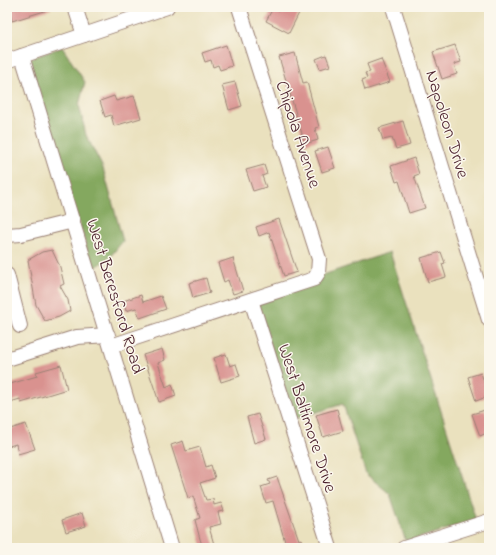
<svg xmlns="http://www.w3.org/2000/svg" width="496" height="555" viewBox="0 0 496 555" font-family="'Indie Flower',sans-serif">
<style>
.forest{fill:#84a85e;stroke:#676444}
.building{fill:#d9928f}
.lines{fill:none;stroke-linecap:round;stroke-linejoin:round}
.minor-casing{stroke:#9a8074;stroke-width:16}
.minor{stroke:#fff;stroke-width:14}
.labels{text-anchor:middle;stroke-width:3;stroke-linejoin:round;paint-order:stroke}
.street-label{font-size:18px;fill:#4a1f2b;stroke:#fbf7ec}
</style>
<rect width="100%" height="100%" fill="#fbf7ec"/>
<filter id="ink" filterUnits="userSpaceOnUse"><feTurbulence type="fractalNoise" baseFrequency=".025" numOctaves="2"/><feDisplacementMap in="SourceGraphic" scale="8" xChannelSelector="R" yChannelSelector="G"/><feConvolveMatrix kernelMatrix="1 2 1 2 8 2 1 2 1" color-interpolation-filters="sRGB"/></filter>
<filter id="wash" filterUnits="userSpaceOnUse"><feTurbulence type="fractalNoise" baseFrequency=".012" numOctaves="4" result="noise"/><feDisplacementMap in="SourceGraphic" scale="16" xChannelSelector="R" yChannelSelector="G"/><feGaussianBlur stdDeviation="0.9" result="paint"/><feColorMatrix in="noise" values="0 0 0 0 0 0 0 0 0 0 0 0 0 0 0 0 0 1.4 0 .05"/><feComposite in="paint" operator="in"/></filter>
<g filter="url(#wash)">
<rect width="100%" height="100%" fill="#eae1be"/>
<g class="forest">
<path d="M 62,47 L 85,82 L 79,105 L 86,135 L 103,168 L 123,241 L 109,258 L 93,269 L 29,59 Z"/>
<path d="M 390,252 L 476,520 L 406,542 L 390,494 L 366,474 L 343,404 L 294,419 L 257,303 L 323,275 Z"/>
</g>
<g id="blocks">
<g class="building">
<path d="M 8,7 L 51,7 L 51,9 L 12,21 Z"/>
<path d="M 281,7 L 302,7 L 289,33 L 266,21 L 273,8 L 279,11 Z"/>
<path d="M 226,45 L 232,66 L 220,70 L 218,65 L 213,67 L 211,60 L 205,62 L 202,53 Z"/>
<path d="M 455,45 L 461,62 L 454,64 L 457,74 L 442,79 L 433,52 Z"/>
<path d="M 295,53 L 303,83 L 307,82 L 319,127 L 315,128 L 318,140 L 305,144 L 279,57 Z"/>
<path d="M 326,55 L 330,66 L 320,69 L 316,59 Z"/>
<path d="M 381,59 L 390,82 L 365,90 L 362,80 L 367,78 L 365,73 L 370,72 L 367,64 Z"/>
<path d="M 235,82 L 242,106 L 229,110 L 222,85 Z"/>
<path d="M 114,96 L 116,101 L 134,96 L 141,118 L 114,126 L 111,115 L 105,117 L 100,101 Z"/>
<path d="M 403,121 L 410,145 L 396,149 L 392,138 L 383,140 L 379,128 Z"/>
<path d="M 328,147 L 335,168 L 322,172 L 315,151 Z"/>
<path d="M 414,158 L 419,174 L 414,176 L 425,208 L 409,213 L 399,181 L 396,182 L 391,166 Z"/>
<path d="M 264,165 L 267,174 L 262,176 L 266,187 L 253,191 L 246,170 Z"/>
<path d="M 279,219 L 297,272 L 284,276 L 269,232 L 259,236 L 256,227 Z"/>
<path d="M 52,250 L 60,267 L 64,284 L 60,286 L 68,300 L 70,311 L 59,317 L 45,321 L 36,305 L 28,260 L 42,252 Z"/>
<path d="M 441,252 L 445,263 L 442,264 L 446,277 L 428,282 L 421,258 Z"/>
<path d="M 233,258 L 243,291 L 233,294 L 228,280 L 224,282 L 218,263 Z"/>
<path d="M 206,278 L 210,293 L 193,298 L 189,283 Z"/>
<path d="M 141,295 L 143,302 L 161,296 L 166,309 L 140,318 L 136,308 L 126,311 L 123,301 Z"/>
<path d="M 162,349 L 165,360 L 158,363 L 166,387 L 172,384 L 176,396 L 159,402 L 143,355 Z"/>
<path d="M 226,354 L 230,366 L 236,364 L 240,376 L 221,382 L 214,358 Z"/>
<path d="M 61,365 L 67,389 L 21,403 L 20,399 L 7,403 L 7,385 L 37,376 L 36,372 Z"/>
<path d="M 481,373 L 489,396 L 476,401 L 468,377 Z"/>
<path d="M 337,409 L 343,431 L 323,437 L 316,415 Z"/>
<path d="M 485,410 L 489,422 L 489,432 L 480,436 L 472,414 Z"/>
<path d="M 258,414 L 266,439 L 254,443 L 247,417 Z"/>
<path d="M 26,424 L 35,449 L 18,454 L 16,444 L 9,446 L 7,430 Z"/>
<path d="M 183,441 L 186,451 L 200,447 L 206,467 L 211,465 L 215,478 L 200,483 L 206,500 L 213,499 L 214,505 L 221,503 L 224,511 L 218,512 L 221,524 L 209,527 L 215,548 L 203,548 L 200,539 L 195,520 L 200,518 L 193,496 L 188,498 L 171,445 Z"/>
<path d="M 277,477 L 299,540 L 301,539 L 304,548 L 280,548 L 286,545 L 273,501 L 266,503 L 261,487 L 270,484 L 268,480 Z"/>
<path d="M 82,513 L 86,526 L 66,532 L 62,520 Z"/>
</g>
</g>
</g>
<g filter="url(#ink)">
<use href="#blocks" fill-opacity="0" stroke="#9a8074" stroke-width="1"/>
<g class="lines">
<g class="minor-casing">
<g id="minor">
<path d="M 75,7 L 84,35"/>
<path d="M 393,7 L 489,320"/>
<path d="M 22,56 L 172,548"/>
<path d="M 7,61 L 167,7"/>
<path d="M 7,235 L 21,234 L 73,221"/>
<path d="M 7,275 L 20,326"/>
<path d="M 251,300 L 330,548"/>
<path d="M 111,346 L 314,279 L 318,273 L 319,259 L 239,7"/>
<path d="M 7,359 L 77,337 L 108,335"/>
<path d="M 404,548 L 489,521"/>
</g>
</g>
<use href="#minor" class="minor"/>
</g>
</g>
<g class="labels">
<g class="street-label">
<text transform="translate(448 124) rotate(73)" y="6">Napoleon Drive</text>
<text transform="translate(299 134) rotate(72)" y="6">Chipola Avenue</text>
<text transform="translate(116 296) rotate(73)" y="6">West Beresford Road</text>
<text transform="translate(308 418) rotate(72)" y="6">West Baltimore Drive</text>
</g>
</g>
<rect width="496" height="555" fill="none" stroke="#fbf7ec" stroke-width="24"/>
</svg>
